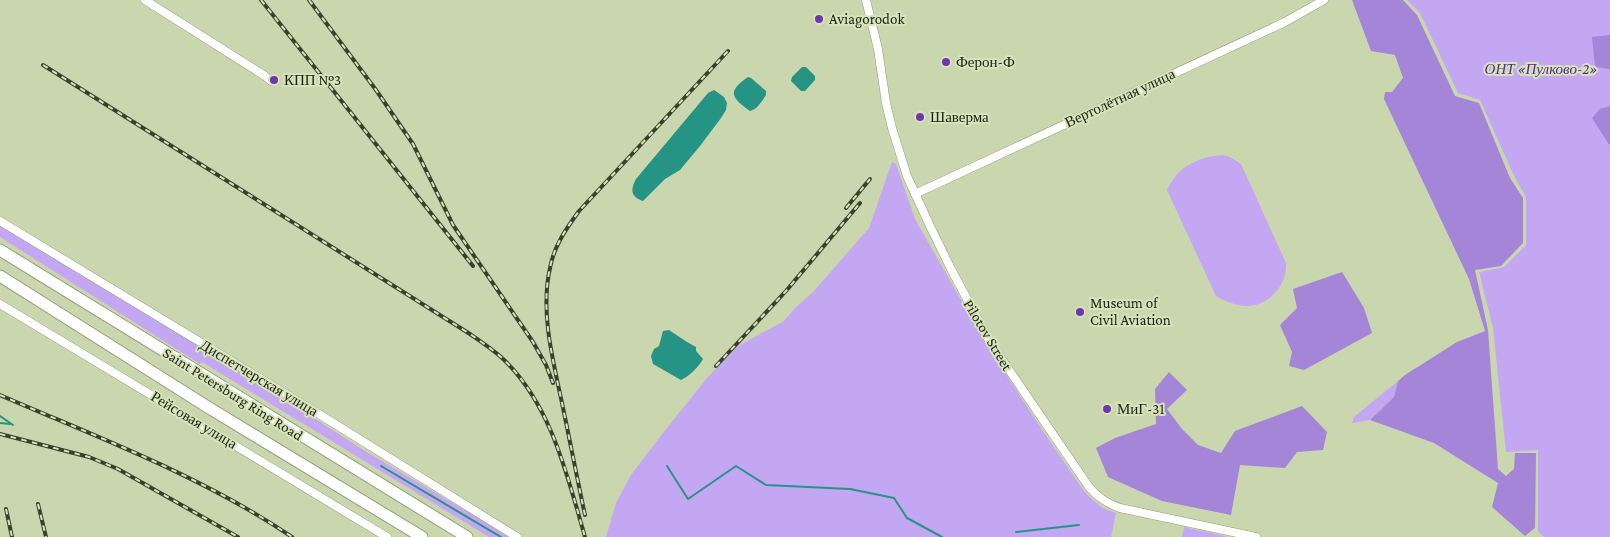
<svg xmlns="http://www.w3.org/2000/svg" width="1610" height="537" viewBox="0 0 1610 537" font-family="'Crimson Pro',serif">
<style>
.green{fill:#c4a7f2}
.forest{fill:#a585d7}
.water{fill:#269484}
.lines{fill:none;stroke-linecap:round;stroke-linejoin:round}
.stream{stroke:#269484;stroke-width:2}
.minor-casing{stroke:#939f78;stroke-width:9}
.highway-casing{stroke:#939f78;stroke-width:13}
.minor{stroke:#fff;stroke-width:8}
.highway{stroke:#fff;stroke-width:11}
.rail-casing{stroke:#3b402d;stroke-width:4}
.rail{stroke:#d7e3ba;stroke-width:2;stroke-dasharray:5.5;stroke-linecap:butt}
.poi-dot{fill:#6f37ae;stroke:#d7e3ba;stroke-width:2}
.labels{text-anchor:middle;stroke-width:4;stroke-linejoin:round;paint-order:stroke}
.poi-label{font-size:15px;fill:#1d2112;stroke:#d7e3ba;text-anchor:start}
.park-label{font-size:15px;font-style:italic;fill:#57298a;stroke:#d7e3ba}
.street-label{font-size:15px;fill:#1d2112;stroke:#d7e3ba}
</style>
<rect width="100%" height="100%" fill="#cad6ae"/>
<g class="green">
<path d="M 1407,0 L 1610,0 L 1610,537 L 1544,537 L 1538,531 L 1538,450 L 1506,452 L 1493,328 L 1479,272 L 1504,267 L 1526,245 L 1526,197 L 1514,176 L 1480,100 L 1458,93 L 1420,13 Z"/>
<path d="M 1222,155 L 1230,157 L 1241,164 L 1286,263 C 1287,285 1269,307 1245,306 C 1235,305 1224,301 1216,296 L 1167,190 C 1177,167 1198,157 1222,155 Z"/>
<path d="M 892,162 L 896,164 L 915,219 L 986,344 L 1043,431 L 1084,491 L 1093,500 L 1103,508 L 1116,513 L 1111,537 L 606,537 L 616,503 L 631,475 L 659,438 L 707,378 L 738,346 L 784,321 L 795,308 L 814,291 L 869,228 Z"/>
<path d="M 0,225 L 266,387 L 365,451 L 510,537 L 489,537 L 202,362 L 200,364 L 0,237 Z"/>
<path d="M 1398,381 L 1394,397 L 1370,420 L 1352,423 L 1354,417 Z"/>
<path d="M 1184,527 L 1229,537 L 1182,537 Z"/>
</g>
<g class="forest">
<path d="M 1352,0 L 1403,0 L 1417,15 L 1455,96 L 1479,103 L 1510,178 L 1523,198 L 1523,243 L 1501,266 L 1475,270 L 1488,330 L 1498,469 L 1506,476 L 1514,469 L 1515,453 L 1536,453 L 1535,528 L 1525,536 L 1492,507 L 1498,483 L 1434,443 L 1370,420 L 1394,397 L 1398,381 L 1405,375 L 1457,342 L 1485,331 L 1469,279 L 1384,99 L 1385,92 L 1392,92 L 1403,78 L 1395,55 L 1371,51 Z"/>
<path d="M 1610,35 L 1610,69 L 1595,67 L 1592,37 Z"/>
<path d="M 1610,106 L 1610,146 L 1592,118 L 1600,109 Z"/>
<path d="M 1342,272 L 1364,308 L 1372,333 L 1304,370 L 1289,366 L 1292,352 L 1280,325 L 1297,308 L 1293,289 Z"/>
<path d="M 1169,372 L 1187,390 L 1167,409 L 1182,429 L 1198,445 L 1221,453 L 1235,431 L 1302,406 L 1327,432 L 1323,450 L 1297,452 L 1285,468 L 1240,465 L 1231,515 L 1162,501 L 1108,477 L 1096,448 L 1115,438 L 1156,424 L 1155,389 Z"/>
</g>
<g class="water">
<path d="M 802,67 L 806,67 L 815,76 L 815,80 L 805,91 L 801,91 L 791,81 L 792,77 Z"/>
<path d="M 748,77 L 751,78 L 766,91 L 766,95 C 762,101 757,110 750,111 C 732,98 726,92 748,77 Z"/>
<path d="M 714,90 L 724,97 L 727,103 L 726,110 L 721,118 L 700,146 L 680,170 L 665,179 L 643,201 C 631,197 630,190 636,179 L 708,93 Z"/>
<path d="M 669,330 L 687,342 L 696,347 L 696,351 L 703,359 C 699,367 689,376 681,380 L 653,364 L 651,356 L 654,349 L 659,346 L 663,331 Z"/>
</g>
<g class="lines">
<g class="stream">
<path d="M 0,416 L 13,425"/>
<path d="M 0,423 L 10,424"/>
<path d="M 381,466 L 501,537"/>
<path d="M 667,466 L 688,499 L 736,466 L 766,485 L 850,489 L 894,498 L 907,518 L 942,537"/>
<path d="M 1016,532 L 1079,525"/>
</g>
<g class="minor-casing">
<g id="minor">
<path d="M 145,0 L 265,76 L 271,81"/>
<path d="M 866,0 L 878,49 L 886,103 L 892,128 L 907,176 L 930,226 L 951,269 L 990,342 L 1089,487 C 1098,498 1107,503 1120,508 L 1256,537"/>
<path d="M 915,194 L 1285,22 L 1324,0"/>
<path d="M 0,221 L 314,411 L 517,537"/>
<path d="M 0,304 L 387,537"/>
</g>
</g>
<g class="highway-casing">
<g id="highway">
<path d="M 0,250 L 467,537"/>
<path d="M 0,276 L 206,406 L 422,537"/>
</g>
</g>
<use href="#minor" class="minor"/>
<use href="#highway" class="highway"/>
<g class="rail-casing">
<g id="rail">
<path d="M 261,0 L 473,266"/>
<path d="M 309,0 L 376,90 L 413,144 L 453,225 L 533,342 L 546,365 L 553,383"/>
<path d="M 43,65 L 470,334 C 480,341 492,349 501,357 C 551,403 567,475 585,537"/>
<path d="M 846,208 L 870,179"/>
<path d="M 716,366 L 786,291 L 860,203"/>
<path d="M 0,395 C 99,438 202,476 292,537"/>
<path d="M 0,434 L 89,457 L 118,469 L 238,537"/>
<path d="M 38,504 L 46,537"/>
<path d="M 6,509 L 12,537"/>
<path d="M 585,515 C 577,478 570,441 562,403 C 553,360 540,312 550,268 C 554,246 566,229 579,211 L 728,51"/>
</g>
</g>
<use href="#rail" class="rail"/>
</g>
<g class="poi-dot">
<circle cx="819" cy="19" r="5"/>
<circle cx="946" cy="62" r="5"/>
<circle cx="274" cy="80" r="5"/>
<circle cx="920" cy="117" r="5"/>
<circle cx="1080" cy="312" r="5"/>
<circle cx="1107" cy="409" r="5"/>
</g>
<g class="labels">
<g class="poi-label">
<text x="829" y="24">Aviagorodok</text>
<text x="956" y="67">Ферон-Ф</text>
<text x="284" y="85">КПП №3</text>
<text x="930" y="122">Шаверма</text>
<text x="1090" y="308">Museum of<tspan x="1090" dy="17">Civil Aviation</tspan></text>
<text x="1117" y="414">МиГ-31</text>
</g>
<g class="park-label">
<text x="1541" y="74">ОНТ «Пулково-2»</text>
</g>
<g class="street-label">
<text transform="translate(1120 98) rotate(-25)" y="5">Вертолётная улица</text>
<text transform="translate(988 335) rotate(59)" y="5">Pilotov Street</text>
<text transform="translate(259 378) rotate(31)" y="5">Диспетчерская улица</text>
<text transform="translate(233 394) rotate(32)" y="5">Saint Petersburg Ring Road</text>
<text transform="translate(194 420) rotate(31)" y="5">Рейсовая улица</text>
</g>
</g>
</svg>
